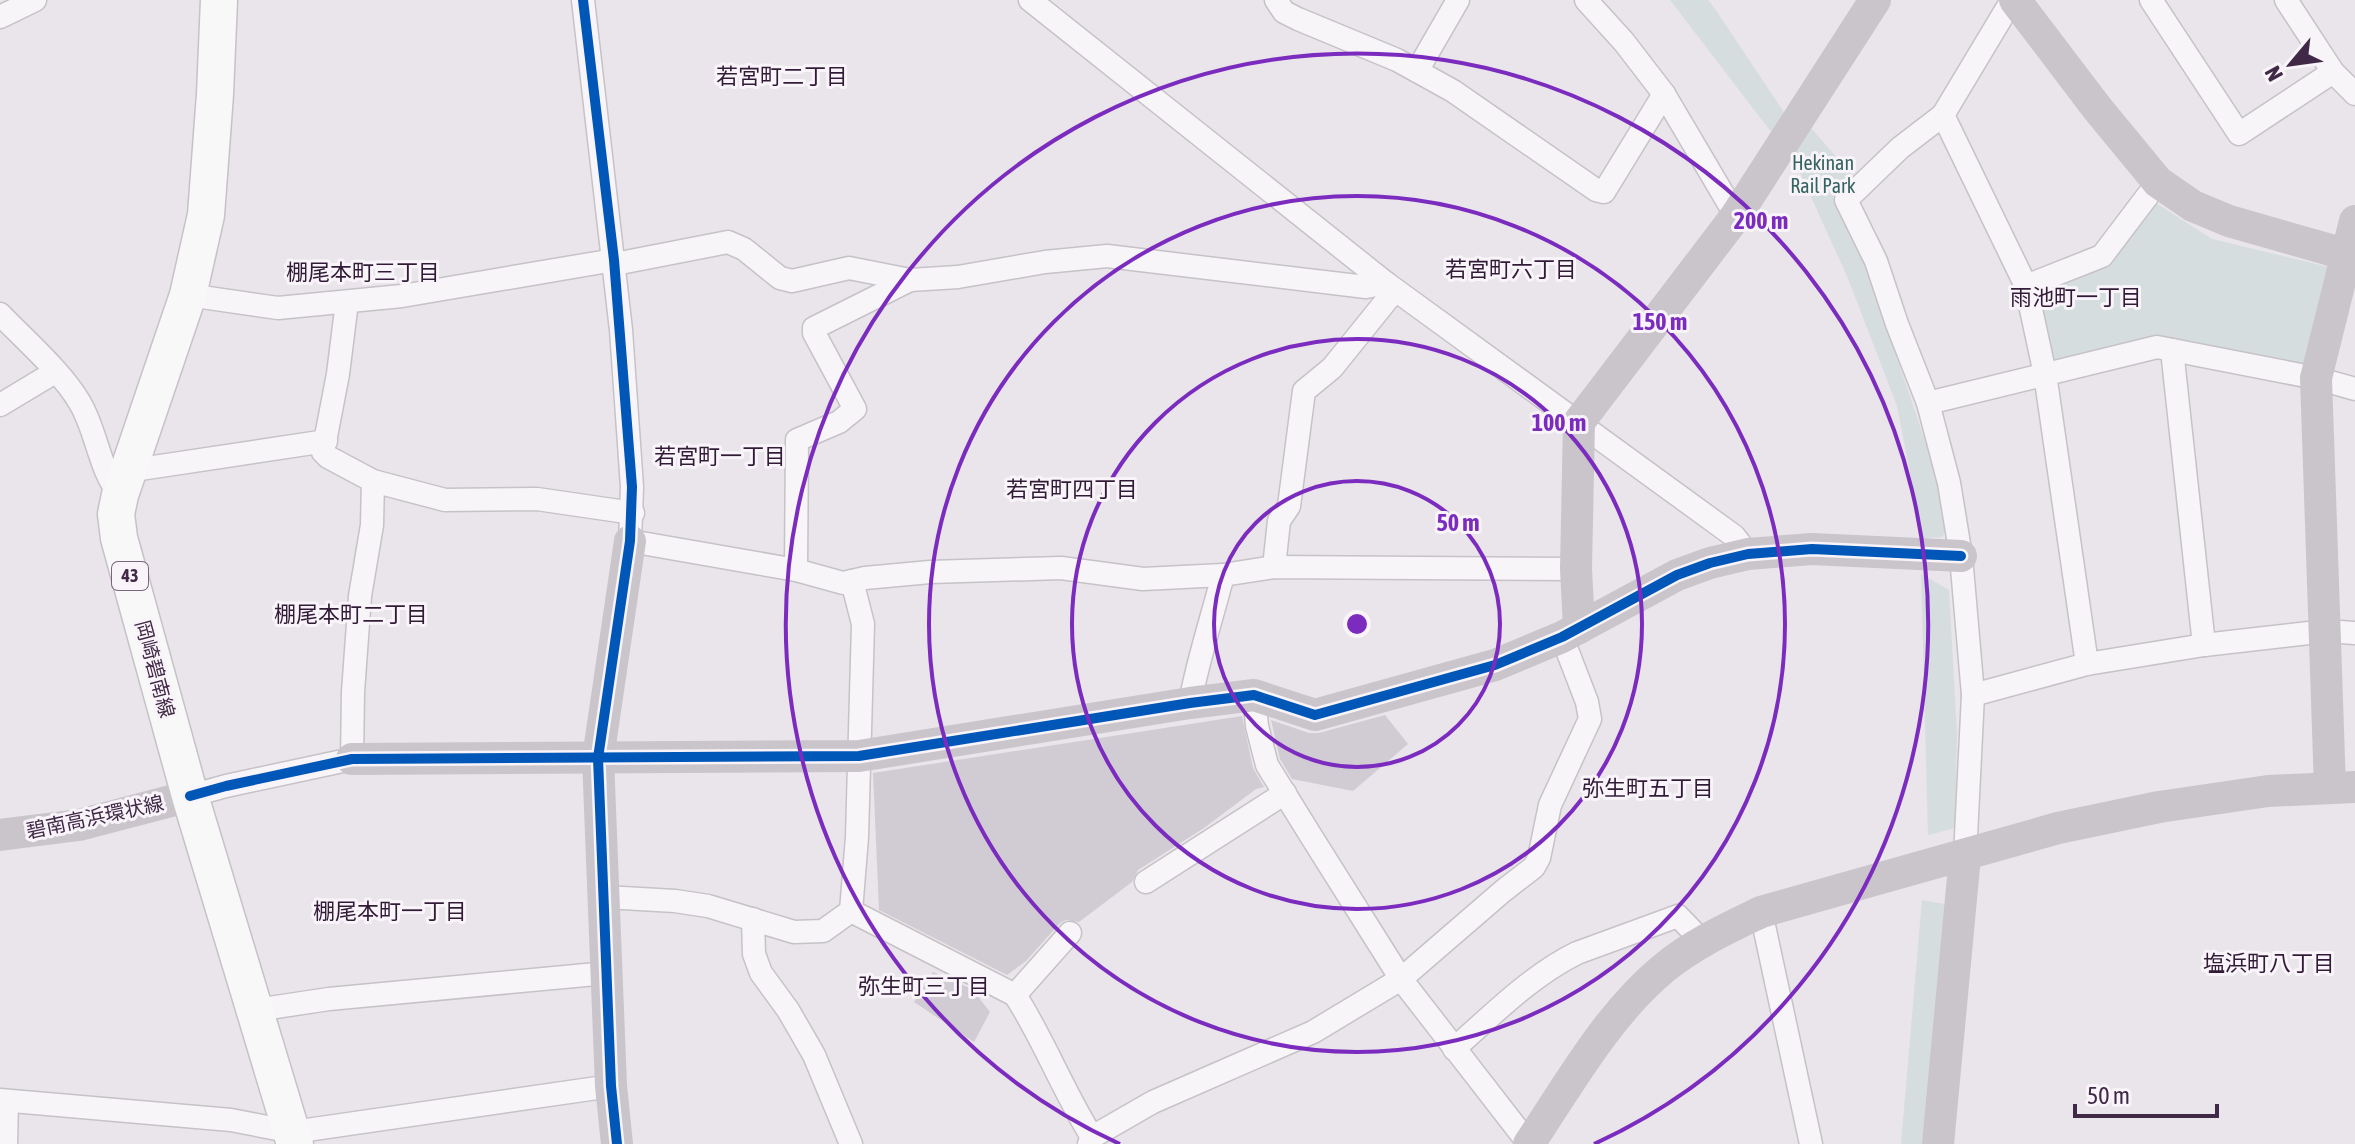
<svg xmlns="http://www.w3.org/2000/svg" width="2355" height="1144" viewBox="0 0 2355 1144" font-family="'Asap Condensed','Noto Sans JP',sans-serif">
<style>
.green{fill:#d5ddde}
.building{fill:#d1ccd3}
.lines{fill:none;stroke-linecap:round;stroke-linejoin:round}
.street-casing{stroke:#c6c2c8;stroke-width:25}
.primary-casing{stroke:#c7c1c8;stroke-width:39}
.street{stroke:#f7f5f7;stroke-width:22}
.secondary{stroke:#cac5cb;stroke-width:32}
.primary{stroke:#f8f8f8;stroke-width:36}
.cycleway-casing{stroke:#f8f4f9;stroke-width:15}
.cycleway{stroke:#0057b8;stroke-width:10}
.ring{fill:none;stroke:#7b2cbf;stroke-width:4}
.labels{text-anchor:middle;stroke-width:6;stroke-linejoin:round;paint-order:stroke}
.shield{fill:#f8f4f9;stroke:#77667c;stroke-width:2}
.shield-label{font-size:18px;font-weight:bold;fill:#402946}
.park-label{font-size:20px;fill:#356362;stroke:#f8f4f9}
.street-label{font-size:20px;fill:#402946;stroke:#f8f4f9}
.neighbourhood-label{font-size:22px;fill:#321b37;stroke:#f8f4f9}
.centre{fill:#7b2cbf;stroke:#f8f4f9;stroke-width:4}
.ring-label{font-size:24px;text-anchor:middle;font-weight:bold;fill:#7b2cbf;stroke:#f8f4f9;stroke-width:6;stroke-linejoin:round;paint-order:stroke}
</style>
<rect width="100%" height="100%" fill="#e9e5ea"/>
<g class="green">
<path d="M 1670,0 L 1708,0 L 1715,9 L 1787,117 L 1775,137 Z"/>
<path d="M 1810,127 L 1852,175 L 1833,198 L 1863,258 L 1937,476 L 1946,530 L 1942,537 L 1923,538 L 1897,406 L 1847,276 L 1791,153 Z"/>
<path d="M 2151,200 L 2212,239 L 2329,267 L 2301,378 L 2158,340 L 2049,369 L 2033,291 L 2103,264 Z"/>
<path d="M 1921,574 L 1949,590 L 1957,734 L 1955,828 L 1928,835 Z"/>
<path d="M 1922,900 L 1950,905 L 1924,1144 L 1901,1144 Z"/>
</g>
<g class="building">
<path d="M 1385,715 L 1408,744 L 1353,791 L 1292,779 L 1280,759 L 1271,720 L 1309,733 L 1319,733 Z"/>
<path d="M 1242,716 L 1253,768 L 1264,787 L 1256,789 L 1204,828 L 1138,870 L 1132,882 L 1079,922 L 1066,920 L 1060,923 L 1026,961 L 1007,975 L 879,910 L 873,773 Z"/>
<path d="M 933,972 L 972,989 L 990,1012 L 974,1042 L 914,1002 Z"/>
</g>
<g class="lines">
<g class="street-casing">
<g id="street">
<path d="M 583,0 L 621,330 L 632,487 L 630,541 L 796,570 L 843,583 L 865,578 L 930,572 L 1061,568 L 1143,579 L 1223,575 L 1274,567 L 1576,569"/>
<path d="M 1030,0 L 1386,283 L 1734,536 L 1748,554"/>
<path d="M 1276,0 L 1284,12 L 1298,19 L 1397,60 L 1453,91 L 1596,190 L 1604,192 L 1664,94"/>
<path d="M 1586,0 L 1624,42 L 1664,94 L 1736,216"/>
<path d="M 2151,0 L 2239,134 L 2333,72"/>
<path d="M 2286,0 L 2333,72 L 2355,94"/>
<path d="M 0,17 L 35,0"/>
<path d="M 1417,71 L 1458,0"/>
<path d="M 1943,115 L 2026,286 L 2045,374 L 2087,664"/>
<path d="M 615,264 L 728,242 L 744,249 L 780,278 L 792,281 L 849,268 L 910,280 L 958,277 L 1045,262 L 1107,256 L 1366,287 L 1386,283"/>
<path d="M 2026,286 L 2102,256 L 2158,182"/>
<path d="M 188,295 L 278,308 L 402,296 L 614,260"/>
<path d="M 347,302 L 338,374 L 323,452 L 328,457 L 373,481 L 445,500 L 537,499 L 633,513"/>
<path d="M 0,314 C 25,340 62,372 80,403 C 97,432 99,469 120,495"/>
<path d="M 2172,350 L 2204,645"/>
<path d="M 1928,403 L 2157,347 L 2316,378 L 2355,389"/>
<path d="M 0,405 L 55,372"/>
<path d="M 127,471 L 326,441"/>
<path d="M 1274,567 L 1279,521 L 1289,506 L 1304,391 L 1332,368 L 1395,290"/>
<path d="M 796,570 L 797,440 L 839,422 L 855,409 L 814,333 L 814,328 L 910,280"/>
<path d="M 1254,695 L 1257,726 L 1267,765 L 1311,836 L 1401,979 L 1529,1144"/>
<path d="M 1973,695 L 1961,556 L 1949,483 L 1928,403 L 1897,324 L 1876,261 L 1846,200 L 1900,148 L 1943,115 L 2012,0"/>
<path d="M 1190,703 C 1198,659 1212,618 1223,575"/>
<path d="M 190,796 L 226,786 L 352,759 L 353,692 L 360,596 L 372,525 L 373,481"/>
<path d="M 1965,856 L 1973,695 L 2087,664 L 2204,645 L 2326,631 L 2355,633"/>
<path d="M 1146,882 L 1285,793"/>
<path d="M 605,897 L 675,901 L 708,906 L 794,932 L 823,931 L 851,911"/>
<path d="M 851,911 L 1015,995 C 1044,1040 1063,1091 1092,1137"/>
<path d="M 851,911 L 857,837 L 863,624 L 852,581"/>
<path d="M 1761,912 L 1811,1144"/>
<path d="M 753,919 L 754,954 L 761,973 L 788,1010 L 814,1055 L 851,1144"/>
<path d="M 1015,995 L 1070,933"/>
<path d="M 256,1010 L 329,999 L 607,973"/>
<path d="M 1454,1049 C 1492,1015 1532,975 1577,953 L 1678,916 L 1703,942"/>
<path d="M 0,1100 L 231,1120 L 293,1132 L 611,1086"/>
<path d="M 6,1144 L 7,1101"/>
<path d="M 1089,1144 L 1092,1137 L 1153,1102 L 1313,1032 L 1401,979 L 1503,891 L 1534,867 L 1539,858 L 1550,805 L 1590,719 L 1587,702 L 1562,637"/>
</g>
</g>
<g class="primary-casing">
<path id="primary" d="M 219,0 L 215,94 L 206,215 L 188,295 L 120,495 L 116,514 L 119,538 L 190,796 L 295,1144"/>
</g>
<use href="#street" class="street"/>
<g class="secondary">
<path d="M 2015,0 L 2097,108 L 2158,182 L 2193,206 L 2229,221 L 2355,257"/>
<path d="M 1579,628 L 1576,569 L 1579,422 L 1736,216 L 1875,0"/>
<path d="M 352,759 L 859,756 L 1190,703 L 1254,695 L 1315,715 L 1495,665 L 1562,637 L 1677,575 L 1710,563 L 1748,554 L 1812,549 L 1961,556"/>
<path d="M 2330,788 L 2316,378 L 2355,221"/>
<path d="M 0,835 L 79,825 L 190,796"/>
<path d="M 617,1144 L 611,1086 L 598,758 L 630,541"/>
<path d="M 1529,1144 C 1569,1084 1608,1014 1664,968 C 1693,944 1728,928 1761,912 L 2058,828 L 2159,807 L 2268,791 L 2355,787"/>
<path d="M 1938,1144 L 1965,856"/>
</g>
<use href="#primary" class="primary"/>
<g class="cycleway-casing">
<g id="cycleway">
<path d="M 583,0 L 614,260 L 632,487 L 630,541 L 598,758 L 611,1086 L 617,1144"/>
<path d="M 190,796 L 226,786 L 352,759 L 859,756 L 1190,703 L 1254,695 L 1315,715 L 1495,665 L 1562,637 L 1677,575 L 1710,563 L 1748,554 L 1812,549 L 1961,556"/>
</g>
</g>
<use href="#cycleway" class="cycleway"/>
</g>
<g class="ring">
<circle cx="1357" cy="624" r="143"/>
<circle cx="1357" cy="624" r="285"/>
<circle cx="1357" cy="624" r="428"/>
<path d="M1120 1144A571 571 0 1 1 1594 1144"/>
</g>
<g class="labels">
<rect class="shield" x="112" y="562" width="36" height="28" rx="6"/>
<g class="shield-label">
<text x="130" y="582">43</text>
</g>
<g class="park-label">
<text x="1823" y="170">Hekinan<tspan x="1823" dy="23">Rail Park</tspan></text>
</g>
<g class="street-label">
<text transform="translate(155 669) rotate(75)" y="7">岡崎碧南線</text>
<text transform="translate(95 817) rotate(-12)" y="7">碧南高浜環状線</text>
</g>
<g class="neighbourhood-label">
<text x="782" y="84">若宮町二丁目</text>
<text x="1511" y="277">若宮町六丁目</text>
<text x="363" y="280">棚尾本町三丁目</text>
<text x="2076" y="305">雨池町一丁目</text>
<text x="720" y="464">若宮町一丁目</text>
<text x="1072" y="497">若宮町四丁目</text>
<text x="351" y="622">棚尾本町二丁目</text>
<text x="1648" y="796">弥生町五丁目</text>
<text x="390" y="919">棚尾本町一丁目</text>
<text x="2269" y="971">塩浜町八丁目</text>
<text x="924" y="994">弥生町三丁目</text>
</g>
</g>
<circle cx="1357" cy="624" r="12" class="centre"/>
<g class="ring-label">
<text x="1761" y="229">200 m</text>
<text x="1660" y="330">150 m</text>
<text x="1559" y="431">100 m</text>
<text x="1458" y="531">50 m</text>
</g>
<g transform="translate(2291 64) rotate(241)" stroke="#f8f4f9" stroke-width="6" paint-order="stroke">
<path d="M0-6L14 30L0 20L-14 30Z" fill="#402946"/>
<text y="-12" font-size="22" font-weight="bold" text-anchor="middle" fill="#402946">N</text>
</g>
<path d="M2075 1104v12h142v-12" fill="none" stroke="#402946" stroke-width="4"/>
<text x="2087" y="1104" font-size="24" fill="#402946" stroke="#f8f4f9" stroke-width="6" paint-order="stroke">50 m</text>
</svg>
